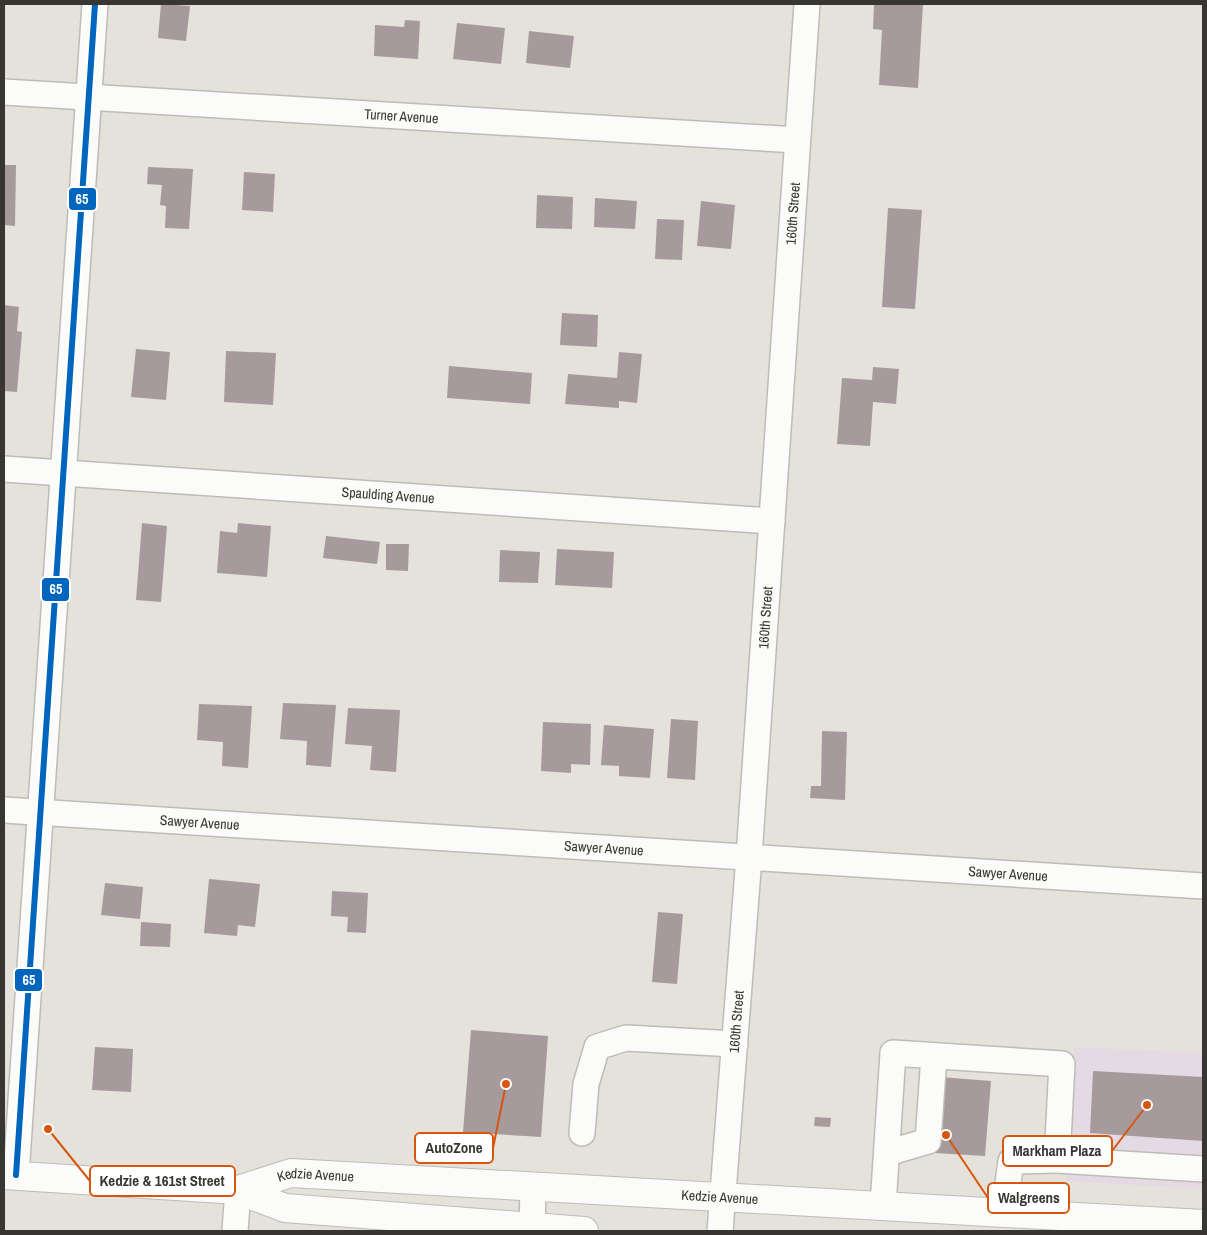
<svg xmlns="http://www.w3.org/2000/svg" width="1207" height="1235" viewBox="0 0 1207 1235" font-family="'Archivo Narrow',sans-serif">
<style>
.commercial{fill:#e3dae3}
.building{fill:#a69a9d}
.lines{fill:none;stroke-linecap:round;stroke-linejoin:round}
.minor-casing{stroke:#bebcb7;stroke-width:28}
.major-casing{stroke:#bebcb7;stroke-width:30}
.minor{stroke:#fbfbfa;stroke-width:25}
.major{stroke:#fbfbfa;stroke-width:28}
.bus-1-casing{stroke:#fff;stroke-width:10}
.bus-1{stroke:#0065bd;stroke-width:6}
.labels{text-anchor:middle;stroke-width:5;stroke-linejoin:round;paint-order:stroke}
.street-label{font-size:14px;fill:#383632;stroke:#fff}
.leader{fill:none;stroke:#d65610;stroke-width:2}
.callout-dot{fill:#d65610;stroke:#fff;stroke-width:2}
.callout{fill:#fff;stroke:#d65610;stroke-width:2}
.callout-label{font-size:15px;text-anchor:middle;font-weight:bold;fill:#383632}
.line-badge{stroke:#fff;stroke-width:2}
.badge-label{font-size:14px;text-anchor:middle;font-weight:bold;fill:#fff}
</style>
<rect width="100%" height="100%" fill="#e5e2dc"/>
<path class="commercial" d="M 1074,1047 L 1203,1053 L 1203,1189 L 1066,1181 Z"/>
<g class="building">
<path d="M 161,4 L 190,6 L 186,41 L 158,38 Z"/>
<path d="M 874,4 L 923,4 L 918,88 L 879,85 L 882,30 L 873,29 Z"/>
<path d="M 405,20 L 420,21 L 418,59 L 374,56 L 375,25 L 404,27 Z"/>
<path d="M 457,23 L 505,28 L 501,64 L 453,59 Z"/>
<path d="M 529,31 L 574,36 L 570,68 L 526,63 Z"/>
<path d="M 4,165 L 16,165 L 15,226 L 4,225 Z"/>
<path d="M 148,167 L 193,169 L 189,229 L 165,228 L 166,206 L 160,205 L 162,185 L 147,184 Z"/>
<path d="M 244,172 L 275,174 L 273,212 L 242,210 Z"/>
<path d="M 537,195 L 573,197 L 572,229 L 536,228 Z"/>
<path d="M 595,198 L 637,201 L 635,229 L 594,227 Z"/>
<path d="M 701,201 L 735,205 L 731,249 L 697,246 Z"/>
<path d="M 888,208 L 922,210 L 915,309 L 882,307 Z"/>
<path d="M 657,219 L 684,220 L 682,260 L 655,259 Z"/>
<path d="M 4,305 L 19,307 L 17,331 L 22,332 L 17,392 L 4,391 Z"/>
<path d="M 562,313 L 598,315 L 597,347 L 560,345 Z"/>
<path d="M 136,349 L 170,352 L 166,400 L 131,397 Z"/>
<path d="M 226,351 L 276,353 L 273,405 L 224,402 Z"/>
<path d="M 619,352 L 642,354 L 637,403 L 619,401 L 619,408 L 565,404 L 568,374 L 617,378 Z"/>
<path d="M 449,366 L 532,373 L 530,404 L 447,398 Z"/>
<path d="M 873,367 L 899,369 L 896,404 L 873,402 L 870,446 L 837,444 L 842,378 L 872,380 Z"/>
<path d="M 142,523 L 167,526 L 161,602 L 136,600 Z"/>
<path d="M 238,523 L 271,526 L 267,577 L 217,573 L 220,531 L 237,533 Z"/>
<path d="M 326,536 L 380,542 L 377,564 L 323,558 Z"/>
<path d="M 386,544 L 409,544 L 408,571 L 386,570 Z"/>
<path d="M 557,549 L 614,552 L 612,588 L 555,585 Z"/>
<path d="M 500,550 L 540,552 L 538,583 L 499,582 Z"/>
<path d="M 283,703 L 336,705 L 331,767 L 306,765 L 307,741 L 280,739 Z"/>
<path d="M 199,704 L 252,706 L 248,768 L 222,766 L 223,742 L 197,740 Z"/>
<path d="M 348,708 L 400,710 L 396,772 L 370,770 L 372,746 L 345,744 Z"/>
<path d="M 671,719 L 698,721 L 695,780 L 667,778 Z"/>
<path d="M 543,722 L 591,724 L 590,765 L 571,764 L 571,773 L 541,771 Z"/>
<path d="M 604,725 L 654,729 L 650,778 L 619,776 L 619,766 L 601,765 Z"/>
<path d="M 822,731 L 847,732 L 845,800 L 810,798 L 811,786 L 821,786 Z"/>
<path d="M 209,879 L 260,884 L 255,927 L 238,925 L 237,936 L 204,933 Z"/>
<path d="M 105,883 L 143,887 L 140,919 L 101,915 Z"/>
<path d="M 332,891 L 368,893 L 366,933 L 347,932 L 348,917 L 331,916 Z"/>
<path d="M 658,912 L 683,914 L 677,984 L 652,982 Z"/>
<path d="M 141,922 L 171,924 L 170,947 L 140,946 Z"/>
<path d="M 471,1030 L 548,1036 L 541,1137 L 463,1132 Z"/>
<path d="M 95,1047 L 133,1049 L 131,1092 L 92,1090 Z"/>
<path d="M 1093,1071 L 1203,1077 L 1203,1141 L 1090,1133 Z"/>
<path d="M 940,1077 L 991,1081 L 985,1156 L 935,1153 Z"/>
<path d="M 815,1117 L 831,1118 L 830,1127 L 814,1126 Z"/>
</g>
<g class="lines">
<g class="minor-casing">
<g id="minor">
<path id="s1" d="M 4,92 L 797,140"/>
<path id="s2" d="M 4,469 L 772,521"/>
<path id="s3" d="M 4,810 L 1203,886"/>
<path d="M 582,1133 L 586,1084 L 597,1047 L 626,1038 L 735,1044"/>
<path d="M 887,1153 L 928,1141 L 934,1056"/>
<path d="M 16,1175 C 40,785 71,394 95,4"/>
<path d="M 883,1206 L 893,1053 L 1062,1064 L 1057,1160 L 1203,1169"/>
<path d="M 1004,1213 L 1011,1161 L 1057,1160"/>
<path d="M 235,1231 L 238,1190"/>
<path d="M 532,1231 L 533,1187"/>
<path id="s4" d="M 720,1231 L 749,857 L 807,4"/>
</g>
</g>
<g class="major-casing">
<g id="major">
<path d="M 4,1175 L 238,1190 L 285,1208 L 584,1231"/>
<path id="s5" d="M 238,1190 L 291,1173 L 1203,1224"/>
</g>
</g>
<use href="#minor" class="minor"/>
<use href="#major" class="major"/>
<g class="bus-1-casing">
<path id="bus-1" d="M 16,1175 C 40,785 71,394 95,4"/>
</g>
<use href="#bus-1" class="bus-1"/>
</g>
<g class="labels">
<g class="street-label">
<text dy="5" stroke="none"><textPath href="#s1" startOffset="398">Turner Avenue</textPath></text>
<text dy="5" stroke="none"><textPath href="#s4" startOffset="1020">160th Street</textPath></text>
<text dy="5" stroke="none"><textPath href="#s2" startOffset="385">Spaulding Avenue</textPath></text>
<text dy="5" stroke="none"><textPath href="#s4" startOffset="615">160th Street</textPath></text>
<text dy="5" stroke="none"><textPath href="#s3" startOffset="196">Sawyer Avenue</textPath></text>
<text dy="5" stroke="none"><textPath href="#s3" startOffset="601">Sawyer Avenue</textPath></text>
<text dy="5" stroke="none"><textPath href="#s3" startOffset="1006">Sawyer Avenue</textPath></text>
<text dy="5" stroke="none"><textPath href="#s4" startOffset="210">160th Street</textPath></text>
<text dy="5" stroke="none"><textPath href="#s5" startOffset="80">Kedzie Avenue</textPath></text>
<text dy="5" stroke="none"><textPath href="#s5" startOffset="485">Kedzie Avenue</textPath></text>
</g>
</g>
<path class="leader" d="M506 1084L493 1148M1147 1105L1112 1151M48 1129L90 1181M946 1135L988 1198"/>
<g class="callout-dot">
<circle cx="506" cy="1084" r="5"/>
<circle cx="1147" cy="1105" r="5"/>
<circle cx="48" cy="1129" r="5"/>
<circle cx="946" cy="1135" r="5"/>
</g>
<g class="callout">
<rect x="415" y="1133" width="78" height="30" rx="5"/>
<rect x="1003" y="1136" width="109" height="30" rx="5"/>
<rect x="90" y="1166" width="145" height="30" rx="5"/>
<rect x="988" y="1183" width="81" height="30" rx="5"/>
</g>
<g class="callout-label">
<text x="454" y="1153">AutoZone</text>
<text x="1057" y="1156">Markham Plaza</text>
<text x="162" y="1186">Kedzie &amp; 161st Street</text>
<text x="1029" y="1203">Walgreens</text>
</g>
<g class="line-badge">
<rect x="68" y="187" width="29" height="24" rx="5" fill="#0065bd"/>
<rect x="41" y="577" width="29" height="25" rx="5" fill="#0065bd"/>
<rect x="14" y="968" width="29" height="24" rx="5" fill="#0065bd"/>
</g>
<g class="badge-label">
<text x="82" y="204">65</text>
<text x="56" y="594">65</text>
<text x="29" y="985">65</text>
</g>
<rect width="1207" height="1235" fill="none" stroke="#383632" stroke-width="10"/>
</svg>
